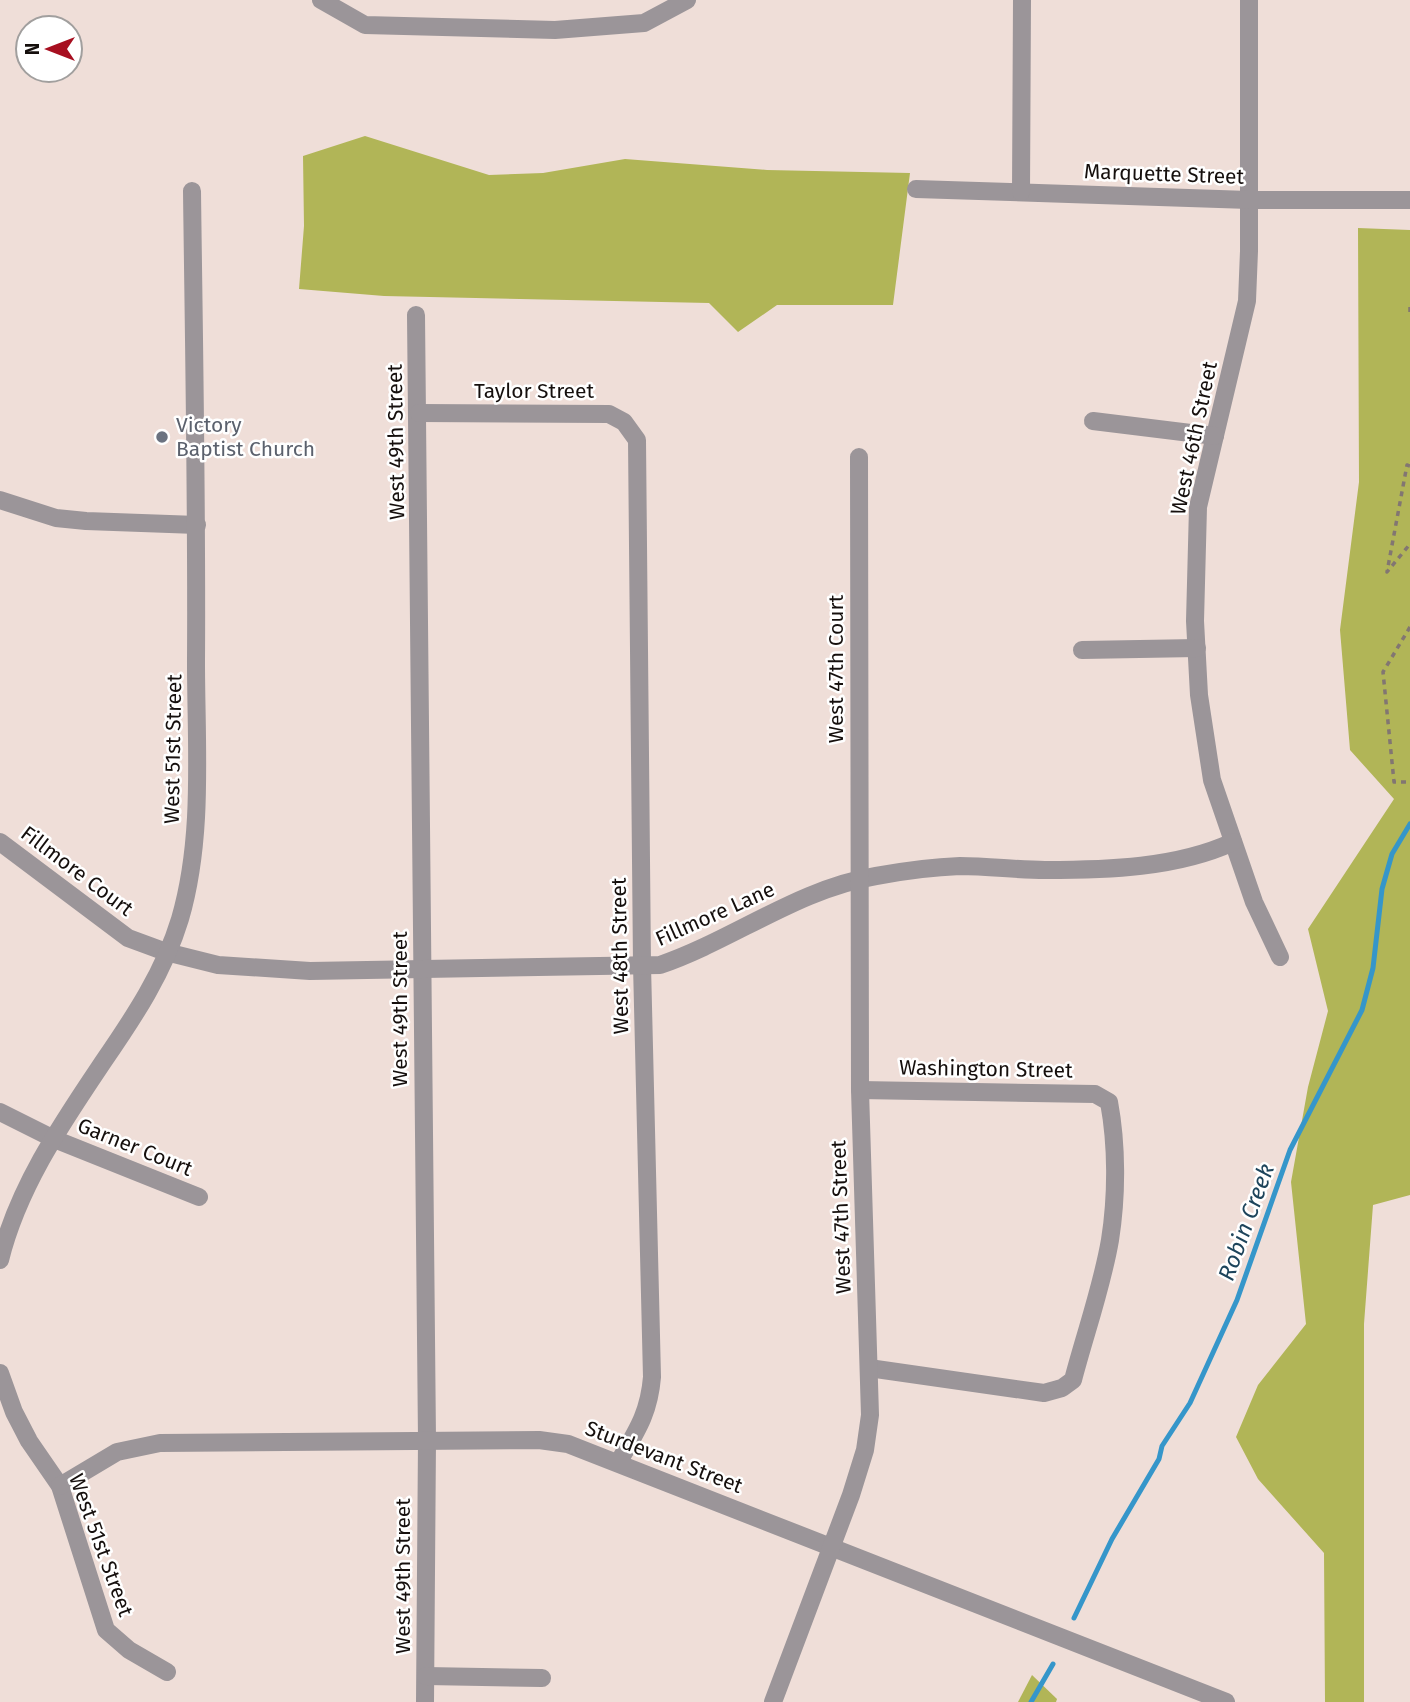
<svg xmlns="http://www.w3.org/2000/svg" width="1410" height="1702" viewBox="0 0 1410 1702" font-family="'Fira Sans',sans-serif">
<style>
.forest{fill:#b1b557}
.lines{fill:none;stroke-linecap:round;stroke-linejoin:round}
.stream{stroke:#3596ca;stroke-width:5}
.path{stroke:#827672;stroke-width:3.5;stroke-dasharray:5 5;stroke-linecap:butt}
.minor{stroke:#9b9599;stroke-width:18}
.worship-dot{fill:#6b7280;stroke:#fff;stroke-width:2.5}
.labels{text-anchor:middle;stroke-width:5;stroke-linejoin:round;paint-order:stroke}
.street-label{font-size:21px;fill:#150f0d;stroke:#fff}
.worship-label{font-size:21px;fill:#5b616d;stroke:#fff;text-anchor:start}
.water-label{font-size:23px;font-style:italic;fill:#1d445b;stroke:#fff}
</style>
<rect width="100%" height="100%" fill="#efded8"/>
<g class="forest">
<path d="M 365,136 L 489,175 L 543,173 L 625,159 L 767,170 L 910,173 L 893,305 L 777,305 L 738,332 L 709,303 L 384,296 L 299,289 L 304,226 L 303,156 Z"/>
<path d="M 1358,228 L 1410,230 L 1410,1195 L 1373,1205 L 1364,1324 L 1364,1702 L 1325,1702 L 1324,1553 L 1258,1479 L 1236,1437 L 1258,1385 L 1306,1324 L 1291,1182 L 1308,1087 L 1328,1011 L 1308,929 L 1394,799 L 1350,750 L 1340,630 L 1359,482 Z"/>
<path d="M 1032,1675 L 1057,1699 L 1056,1702 L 1018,1702 Z"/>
</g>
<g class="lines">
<g class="stream">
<path d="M 1074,1618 L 1112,1539 L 1159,1459 L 1162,1446 L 1190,1403 L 1237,1300 L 1290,1150 L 1362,1010 L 1373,968 L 1382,889 L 1392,854 L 1410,824"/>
<path d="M 1031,1702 L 1053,1664"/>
</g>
<g class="path">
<path d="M 1410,307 L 1410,312"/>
<path d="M 1410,466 L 1407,465 L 1387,572 L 1410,544"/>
<path d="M 1410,627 L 1383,672 L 1394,782 L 1410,782"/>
</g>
<g class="minor">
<path d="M 321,0 L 365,25 L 555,30 L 644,23 L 687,0"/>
<path d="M 1249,0 L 1249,251 L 1247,301 L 1198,507 L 1195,621 L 1199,695 L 1212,780 L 1254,902 L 1280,957"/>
<path d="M 916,189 L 1249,200 L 1410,200"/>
<path d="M 1021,192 L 1022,0"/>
<path d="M 416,315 L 427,1440 L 425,1702"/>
<path d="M 419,413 L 609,414 L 624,422 L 637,440 L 642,965 L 652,1377 C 649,1414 636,1432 618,1463"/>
<path d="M 1093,421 L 1215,436"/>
<path d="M 0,500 L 56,518 L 86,521 L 197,525"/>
<path d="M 1082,650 L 1197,648"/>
<path d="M 0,842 L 128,938 L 166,952 L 218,965 L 310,971 L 660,965 C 733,940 798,889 876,876 C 903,871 933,867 960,866 C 989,866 1017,870 1045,870 C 1107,870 1177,868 1233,842"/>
<path d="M 860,1090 L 1095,1094 L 1109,1102 C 1117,1145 1117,1196 1110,1240 C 1102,1287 1085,1334 1073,1380 L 1062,1388 L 1044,1393 L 869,1368"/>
<path d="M 0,1112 L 54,1139 L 199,1197"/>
<path d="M 0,1260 C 18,1187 62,1123 103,1062 C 134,1017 164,972 180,919 C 204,837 196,747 196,662 C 197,505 194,348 192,191"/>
<path d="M 0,1373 L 14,1412 L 29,1441 L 60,1486 L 106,1630 L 129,1650 L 167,1672"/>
<path d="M 60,1486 L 117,1452 L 160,1443 L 539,1440 L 568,1444 L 1226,1702"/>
<path d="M 426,1676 L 542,1678"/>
<path d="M 773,1702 L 851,1495 L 865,1450 L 870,1415 L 860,1090 L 859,457"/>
</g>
</g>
<circle class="worship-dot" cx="162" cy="437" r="7"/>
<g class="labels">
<g class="street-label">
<text transform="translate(1164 174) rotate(2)" y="7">Marquette Street</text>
<text x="534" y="398">Taylor Street</text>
<text transform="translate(1194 438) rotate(-78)" y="7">West 46th Street</text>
<text transform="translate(396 442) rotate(-91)" y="7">West 49th Street</text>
<text transform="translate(836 669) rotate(-90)" y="7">West 47th Court</text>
<text transform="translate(173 749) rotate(-89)" y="7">West 51st Street</text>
<text transform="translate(77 871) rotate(37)" y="7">Fillmore Court</text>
<text transform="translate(715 914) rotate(-24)" y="7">Fillmore Lane</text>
<text transform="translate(620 956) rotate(-91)" y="7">West 48th Street</text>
<text transform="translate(400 1009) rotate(-90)" y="7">West 49th Street</text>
<text transform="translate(986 1069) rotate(1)" y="7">Washington Street</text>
<text transform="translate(135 1147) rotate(22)" y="7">Garner Court</text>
<text transform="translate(841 1217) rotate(-92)" y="7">West 47th Street</text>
<text transform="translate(664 1457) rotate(21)" y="7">Sturdevant Street</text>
<text transform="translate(101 1545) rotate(70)" y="7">West 51st Street</text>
<text transform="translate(403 1576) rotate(-90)" y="7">West 49th Street</text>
</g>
<g class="worship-label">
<text x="176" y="432">Victory<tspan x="176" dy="24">Baptist Church</tspan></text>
</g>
<g class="water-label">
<text transform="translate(1246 1222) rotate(-70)" y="8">Robin Creek</text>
</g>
</g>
<g transform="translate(49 49) rotate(270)"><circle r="33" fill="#ffffff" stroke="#a19f9e" stroke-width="2"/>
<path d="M0-5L12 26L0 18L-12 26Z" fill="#a70f20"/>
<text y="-10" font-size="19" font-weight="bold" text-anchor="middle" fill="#150f0d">N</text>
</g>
</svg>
